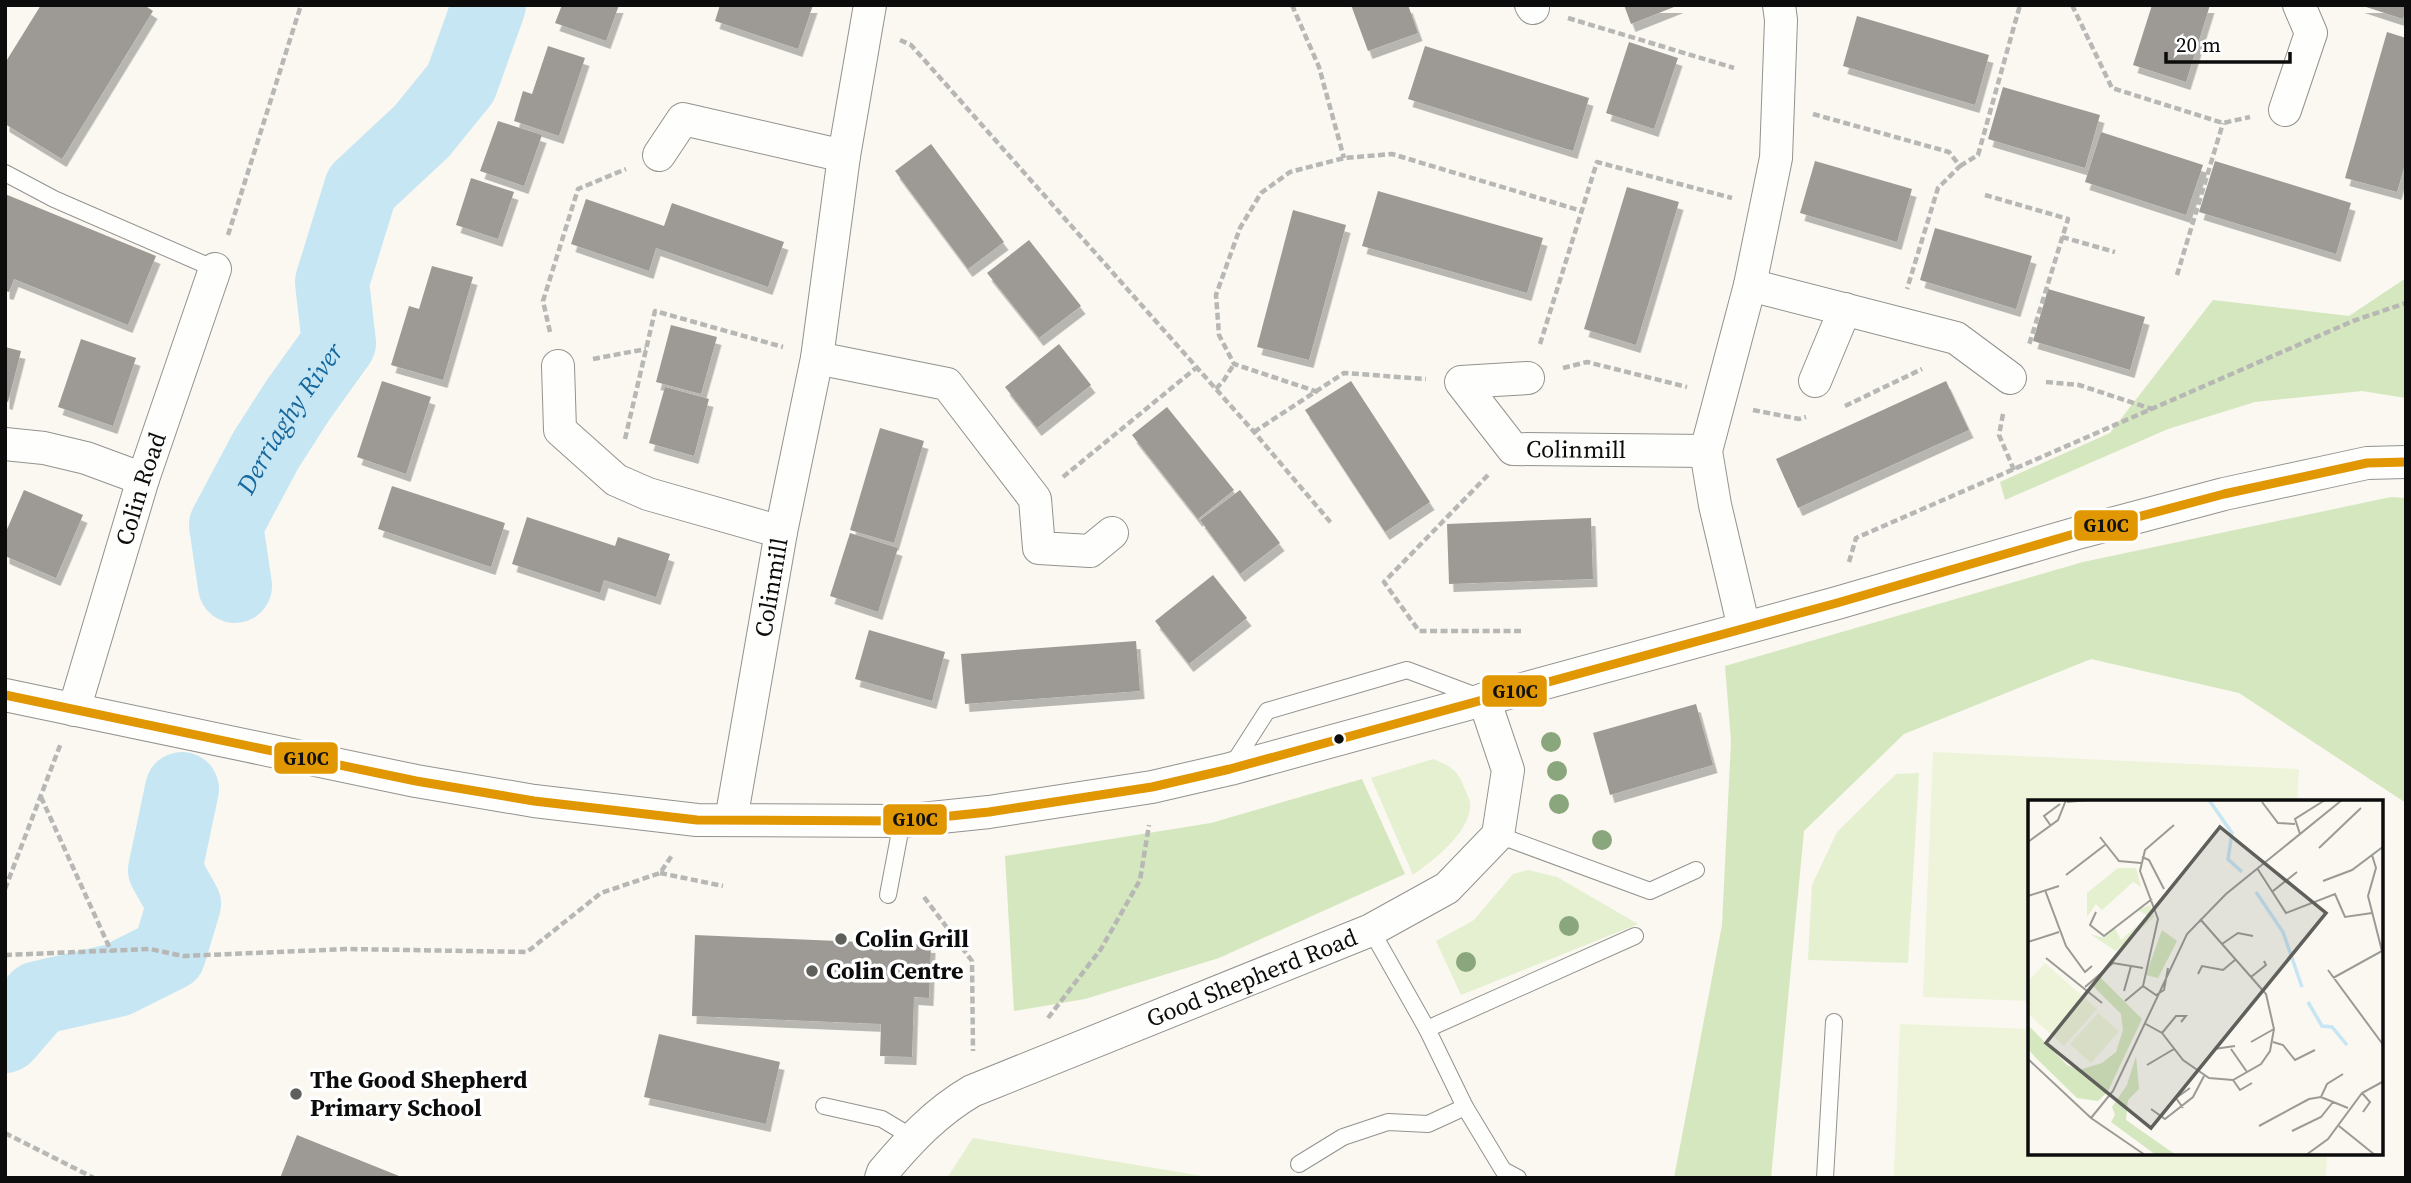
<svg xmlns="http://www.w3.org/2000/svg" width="2411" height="1183" viewBox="0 0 2411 1183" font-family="'Source Serif 4',serif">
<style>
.green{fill:#e4f0d0}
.forest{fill:#d5e7be}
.pitch{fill:#eef4d9}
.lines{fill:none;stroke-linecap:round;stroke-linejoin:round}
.river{stroke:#c6e6f4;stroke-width:74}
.building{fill:#9d9a96;filter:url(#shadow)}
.service-casing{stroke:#93928f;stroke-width:18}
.minor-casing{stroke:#93928f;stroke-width:34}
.path{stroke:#b7b7b5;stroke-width:4.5;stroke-dasharray:7 3.5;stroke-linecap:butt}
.service{stroke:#fefefd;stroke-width:16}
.minor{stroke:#fefefd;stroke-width:32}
.bus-1-casing{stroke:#fff;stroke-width:14}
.bus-1{stroke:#e09701;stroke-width:9}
.tree{fill:#8aa67c}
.bus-dot{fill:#0c0c0c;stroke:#fff;stroke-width:2.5}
.poi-dot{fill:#5f5f5c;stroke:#fff;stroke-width:2.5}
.labels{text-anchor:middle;stroke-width:7;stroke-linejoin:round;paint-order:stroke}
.street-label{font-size:24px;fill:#0c0c0c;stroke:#fff}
.poi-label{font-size:24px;font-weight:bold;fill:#0c0c0c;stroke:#fff;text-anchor:start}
.water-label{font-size:26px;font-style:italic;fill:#16689d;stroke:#fff}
.inset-river{fill:none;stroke:#c6e6f4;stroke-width:3.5}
.inset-road{fill:none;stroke:#9b9a95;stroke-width:2}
.view{fill:#5f5f5c;fill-opacity:0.15;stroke:#5f5f5c;stroke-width:3.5}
.inset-edge{fill:none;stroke:#0c0c0c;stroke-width:3.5}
.line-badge{stroke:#fff;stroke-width:2.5}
.pale-badge-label{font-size:19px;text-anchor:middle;font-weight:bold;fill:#111}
</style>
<defs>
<filter id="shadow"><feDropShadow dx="4.5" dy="8" stdDeviation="0" flood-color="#0004"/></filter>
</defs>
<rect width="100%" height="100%" fill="#faf8f0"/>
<g class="green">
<path d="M 1433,759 C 1449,765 1458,770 1464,787 C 1466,792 1469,798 1470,803 C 1473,830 1432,862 1413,875 L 1371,778 Z"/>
<path d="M 1919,773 L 1908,963 L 1808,960 L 1812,885 L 1837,832 L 1896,774 Z"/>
<path d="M 1528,870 L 1557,877 L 1638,924 L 1461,995 L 1436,941 L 1474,920 L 1513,874 Z"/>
<path d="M 973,1138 L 1215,1178 L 947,1178 Z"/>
</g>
<g class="forest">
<path d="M 2406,278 L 2406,398 L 2362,391 L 2255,402 L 2168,429 L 2005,500 L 2000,482 L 2110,433 L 2213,300 L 2349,316 Z"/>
<path d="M 2391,497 L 2406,498 L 2406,803 L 2239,693 L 2091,659 L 1904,734 L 1804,831 L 1771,1178 L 1674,1178 L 1722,925 L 1731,741 L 1725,666 L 2083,562 Z"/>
<path d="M 1362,779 L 1405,874 L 1219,958 L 1085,999 L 1014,1011 L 1005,856 L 1211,823 Z"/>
</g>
<g class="pitch">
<path d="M 1933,752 L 2299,769 L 2297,801 L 2030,802 L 2029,1001 L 1923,997 Z"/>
<path d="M 1900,1024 L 2029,1029 L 2030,1153 L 2327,1153 L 2326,1178 L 1894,1178 Z"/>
</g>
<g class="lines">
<g class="river">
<path id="s1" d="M 235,586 L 226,525 L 266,450 L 298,400 L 339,343 L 332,282 L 361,188 L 422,131 L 461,83 L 489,5"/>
<path d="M 5,1036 L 38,998 L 117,980 L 169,954 L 184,904 L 165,870 L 182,789"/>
</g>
</g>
<g class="building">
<path d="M 41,5 L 144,5 L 153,11 L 62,159 L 5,124 L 5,63 Z"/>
<path d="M 562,5 L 619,5 L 606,41 L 555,23 Z"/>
<path d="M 720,5 L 813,5 L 798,49 L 715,21 Z"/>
<path d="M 1351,5 L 1408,5 L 1418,33 L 1368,51 Z"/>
<path d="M 1624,5 L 1679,5 L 1631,24 Z"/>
<path d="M 2152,5 L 2210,5 L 2186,82 L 2133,65 Z"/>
<path d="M 2360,5 L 2406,5 L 2406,9 L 2403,19 Z"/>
<path d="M 1857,16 L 1989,55 L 1975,105 L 1843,66 Z"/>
<path d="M 2387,32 L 2406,38 L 2406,161 L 2397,192 L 2345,178 Z"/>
<path d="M 1629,42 L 1678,58 L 1654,129 L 1606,113 Z"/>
<path d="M 548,46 L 585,58 L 559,136 L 514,121 L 523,91 L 532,94 Z"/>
<path d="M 1425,46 L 1589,98 L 1573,151 L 1408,99 Z"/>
<path d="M 2003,87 L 2100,115 L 2085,168 L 1988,139 Z"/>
<path d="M 498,121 L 542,135 L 524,186 L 480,171 Z"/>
<path d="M 2101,132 L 2203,165 L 2186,215 L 2085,182 Z"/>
<path d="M 931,144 L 1004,242 L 968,269 L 895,171 Z"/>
<path d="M 1815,161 L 1912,189 L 1897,242 L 1800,213 Z"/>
<path d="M 2215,161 L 2351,203 L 2336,254 L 2199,212 Z"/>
<path d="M 471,178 L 514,192 L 498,239 L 456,225 Z"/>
<path d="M 1627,187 L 1679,202 L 1636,345 L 1584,329 Z"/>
<path d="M 1378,191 L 1543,238 L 1527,293 L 1362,246 Z"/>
<path d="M 5,194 L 156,256 L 128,325 L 14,279 L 9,292 L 5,291 Z"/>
<path d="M 586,199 L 664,226 L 672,203 L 784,242 L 768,287 L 656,248 L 649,271 L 571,244 Z"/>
<path d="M 1293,210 L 1346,225 L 1309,360 L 1257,347 Z"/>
<path d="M 1935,228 L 2032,256 L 2016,309 L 1920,280 Z"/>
<path d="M 1029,240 L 1081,306 L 1039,338 L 987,273 Z"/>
<path d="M 432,266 L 473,277 L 443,380 L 391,365 L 409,306 L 419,309 Z"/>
<path d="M 2048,289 L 2145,317 L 2130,370 L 2033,341 Z"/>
<path d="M 671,325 L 717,337 L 701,394 L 656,382 Z"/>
<path d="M 81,339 L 136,358 L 113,426 L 58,407 Z"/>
<path d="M 1059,344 L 1091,385 L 1037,428 L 1005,387 Z"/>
<path d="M 5,347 L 21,351 L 8,402 L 5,401 Z"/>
<path d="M 382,381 L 431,397 L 406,474 L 357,457 Z"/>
<path d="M 1351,381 L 1430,502 L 1385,532 L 1305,410 Z"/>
<path d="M 1946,381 L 1969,430 L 1798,508 L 1776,459 Z"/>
<path d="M 665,387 L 709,399 L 694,456 L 649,443 Z"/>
<path d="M 1167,407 L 1234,490 L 1198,519 L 1132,435 Z"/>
<path d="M 880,428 L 924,441 L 894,543 L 850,530 Z"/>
<path d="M 392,486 L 505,523 L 491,567 L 378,529 Z"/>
<path d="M 24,490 L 83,515 L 56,578 L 5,556 L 5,534 Z"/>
<path d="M 1240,490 L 1280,543 L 1240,574 L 1200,520 Z"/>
<path d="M 527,517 L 615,546 L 618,537 L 670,554 L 656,597 L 604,580 L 600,593 L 512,564 Z"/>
<path d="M 1591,518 L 1593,579 L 1449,584 L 1447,524 Z"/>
<path d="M 850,533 L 898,548 L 878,612 L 830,596 Z"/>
<path d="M 1213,575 L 1247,618 L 1189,664 L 1155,621 Z"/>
<path d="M 869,630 L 945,652 L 932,701 L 855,679 Z"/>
<path d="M 1136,641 L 1140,691 L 965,704 L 961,654 Z"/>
<path d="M 1696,704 L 1713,765 L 1610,795 L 1593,733 Z"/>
<path d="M 695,935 L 931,945 L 929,998 L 914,997 L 912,1057 L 880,1056 L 881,1024 L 692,1016 Z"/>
<path d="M 659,1034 L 780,1062 L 766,1124 L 644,1097 Z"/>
<path d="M 297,1135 L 404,1178 L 280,1178 Z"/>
</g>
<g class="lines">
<g class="service-casing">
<g id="service">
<path d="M 5,173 L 54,199 L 215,269"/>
<path d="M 1231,767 L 1267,711 L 1407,670 L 1479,697"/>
<path d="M 1498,835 L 1650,891 L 1696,870"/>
<path d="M 888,895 L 902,821"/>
<path d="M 1371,930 L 1427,1029 L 1465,1107 L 1503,1170 L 1518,1178"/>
<path d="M 1427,1029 L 1635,936"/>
<path d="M 824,1106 L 882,1119 L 912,1137"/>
<path d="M 1299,1164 L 1343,1137 L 1388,1122 L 1428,1124 L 1465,1107"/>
<path d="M 1825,1178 L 1834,1022"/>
</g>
</g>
<g class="minor-casing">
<g id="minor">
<path d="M 1531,5 L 1533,8"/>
<path d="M 2285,110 L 2311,33 L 2299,5"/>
<path d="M 659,155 L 683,119 L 844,156"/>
<path d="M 1750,285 L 1956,338 L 2010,378"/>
<path d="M 817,358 L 947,384 L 1035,499 L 1039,548 L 1090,551 L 1112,533"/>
<path d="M 558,366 L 560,430 L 616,480 L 648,494 L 781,532"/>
<path id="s2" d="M 1528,378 L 1461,382 L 1513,449 L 1706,451"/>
<path d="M 1815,381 L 1845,309"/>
<path d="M 5,444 L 44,448 L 86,458 L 143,479"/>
<path d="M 1744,628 L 1715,505 L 1706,451 L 1750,285 L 1776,158 L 1781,20 L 1779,5"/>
<path d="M 5,695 L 416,781 L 534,801 L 697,820 L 902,821 L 989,812 L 1152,787 L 1230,769 L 1837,603 L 2081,532 L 2224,494 L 2367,463 L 2406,462"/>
<path id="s3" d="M 74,710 L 143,479 L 215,269"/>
<path id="s4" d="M 731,820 L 781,532 L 817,358 L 844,156 L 870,5"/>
<path id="s5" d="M 881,1178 L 883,1172 C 909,1141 936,1112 972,1091 L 1371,930 L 1447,888 L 1498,835 L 1508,770 L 1484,699"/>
</g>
</g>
<g class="path">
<path d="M 1292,5 L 1319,67 L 1344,158"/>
<path d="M 2072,5 L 2112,88 L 2223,123 L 2250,117"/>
<path d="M 1568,18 L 1734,68"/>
<path d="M 900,40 L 911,45 L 1254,432 L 1332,524"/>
<path d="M 1813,114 L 1949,152 L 1960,166 L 1938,188 L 1907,289"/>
<path d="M 1960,166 L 1978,155 L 2020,5"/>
<path d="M 1985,195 L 2068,219 L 2029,345"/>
<path d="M 228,235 L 301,5"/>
<path d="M 2062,237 L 2115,252"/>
<path d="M 2177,275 L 2223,123"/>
<path d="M 550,332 L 543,301 L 578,189 L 626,169"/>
<path d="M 1540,344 L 1597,162 L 1732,198"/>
<path d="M 593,359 L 646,349"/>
<path d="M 1563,368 L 1587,362 L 1687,387"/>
<path d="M 2046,382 L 2079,385 L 2152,409"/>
<path d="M 1216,389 L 1224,380 L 1234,364"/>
<path d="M 1318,392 L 1234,364 L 1219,335 L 1216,295 L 1240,228 L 1261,193 L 1290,172 L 1344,158 L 1392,154 L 1582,211"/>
<path d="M 1845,406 L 1922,369"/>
<path d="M 1753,410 L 1799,419 L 1806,417"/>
<path d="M 2003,414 L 1999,435 L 2014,470"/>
<path d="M 1254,432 L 1344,373 L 1426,379"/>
<path d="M 625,439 L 655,311 L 783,347"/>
<path d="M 1488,475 L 1384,582 L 1419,631 L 1521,631"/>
<path d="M 1063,477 L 1196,368"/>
<path d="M 1849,562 L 1856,538 L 2353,321 L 2406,303"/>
<path d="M 41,797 L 111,951"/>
<path d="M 660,873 L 723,886"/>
<path d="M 5,889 L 61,743"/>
<path d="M 924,897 L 972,961 L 973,1051"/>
<path d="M 5,955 L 150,949 L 183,956 L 348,949 L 527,952 L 601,893 L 660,873 L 673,854"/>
<path d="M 1048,1018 L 1101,949 L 1140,880 L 1149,825"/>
<path d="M 5,1133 L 94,1178"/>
</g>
<use href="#service" class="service"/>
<use href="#minor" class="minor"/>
<g class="bus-1-casing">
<path id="bus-1" d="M 5,695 L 416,781 L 534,801 L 697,820 L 902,821 L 989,812 L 1152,787 L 1230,769 L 1837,603 L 2081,532 L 2224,494 L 2367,463 L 2406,462"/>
</g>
<use href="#bus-1" class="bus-1"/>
</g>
<g class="tree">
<circle cx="1551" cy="742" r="10"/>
<circle cx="1557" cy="771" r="10"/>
<circle cx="1559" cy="804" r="10"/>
<circle cx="1602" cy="840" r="10"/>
<circle cx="1569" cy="926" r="10"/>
<circle cx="1466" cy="962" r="10"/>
</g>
<circle class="bus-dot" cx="1339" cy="739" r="6"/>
<g class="poi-dot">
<circle cx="841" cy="939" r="7"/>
<circle cx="812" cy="971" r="7"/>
<circle cx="296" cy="1094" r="7"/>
</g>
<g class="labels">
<g class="street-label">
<text dy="8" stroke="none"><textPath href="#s2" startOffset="215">Colinmill</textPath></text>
<text dy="8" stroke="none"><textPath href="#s3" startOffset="231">Colin Road</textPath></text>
<text dy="8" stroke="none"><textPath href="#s4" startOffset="236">Colinmill</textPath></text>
<text dy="8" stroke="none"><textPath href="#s5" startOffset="429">Good Shepherd Road</textPath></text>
</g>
<g class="poi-label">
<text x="855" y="947">Colin Grill</text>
<text x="826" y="979">Colin Centre</text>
<text x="310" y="1088">The Good Shepherd<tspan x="310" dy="28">Primary School</tspan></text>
</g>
<g class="water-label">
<text dy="9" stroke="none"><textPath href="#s1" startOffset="186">Derriaghy River</textPath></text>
</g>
</g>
<g transform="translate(2028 800)">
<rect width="355" height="355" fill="#faf8f0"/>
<path d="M 90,68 L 108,68 L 113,87 L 105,82 L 74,110 L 68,104 L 59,117 L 59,93 ZM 122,105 L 126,117 L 88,151 L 62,134 L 76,138 L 87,128 L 93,140 L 120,116 L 110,110 Z" fill="#e4f0d0"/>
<path d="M 134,130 L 149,141 L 130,178 L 118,175 ZM 72,177 L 114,219 L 80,291 L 70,301 L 49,298 L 9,259 L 0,249 L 0,225 L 39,265 L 51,270 L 74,263 L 88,252 L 95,230 L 93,214 L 64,185 ZM 108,256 L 111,289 L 100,300 L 98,320 L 148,355 L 128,355 L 83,322 L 87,315 L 84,307 L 99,285 Z" fill="#d5e7be"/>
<path d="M 17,163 L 69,209 L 36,246 L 0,214 L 0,182 ZM 70,213 L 91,231 L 63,263 L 42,244 Z" fill="#eef4d9"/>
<path class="inset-river" d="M 181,0 L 204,33 L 200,59 L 214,72M 228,92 L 255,132 L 274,187M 280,202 L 294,226 L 304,227 L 319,245"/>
<path class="inset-road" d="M 39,2 L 60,0M 234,2 L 250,23 L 267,24M 23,26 L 16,16 L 32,4M 272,34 L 267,19 L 297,0M 72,37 L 91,61 L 113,63M 0,42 L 30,20 L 38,0M 291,48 L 333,8M 114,57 L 121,60 L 136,89M 229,68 L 258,113 L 307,94 L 317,117 L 344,113M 38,75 L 77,45M 295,81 L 324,70 L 356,46M 17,90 L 38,146 L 57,172 L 64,166M 245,91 L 269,72M 0,96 L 31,86M 68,112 L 62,125 L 76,136 L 124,99M 0,142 L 31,132M 194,144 L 210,133 L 225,136M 18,158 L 74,203M 140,168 L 136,190 L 128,195 L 115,186 L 130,119 L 112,71 L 117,50 L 146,25M 300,170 L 356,246M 170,174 L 174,166 L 195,170 L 207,160M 223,177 L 238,165 L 236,161M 305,178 L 354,151 L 340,96 L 348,68 L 344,55M 57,187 L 85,163 L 115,168M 96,191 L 103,166M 97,201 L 115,186M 116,223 L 134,233 L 155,260 L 181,278 L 205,280 L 233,264 L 242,251 L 246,229 L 238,194 L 172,119M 134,233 L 148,216 L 158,216 L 153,222M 223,242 L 246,229M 245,242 L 255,245 L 267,260 L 287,250M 186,249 L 207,246M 203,249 L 219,272M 0,259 L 63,318 L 117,355M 119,265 L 146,249M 205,280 L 212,290 L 224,283M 334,293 L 342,302 L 335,312M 293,297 L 299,284 L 315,274M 155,308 L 148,298 L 162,288M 123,309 L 137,319 L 165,297 L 176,276M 63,318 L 85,291 L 159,134 L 198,94 L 314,0M 231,326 L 281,299 L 293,297 L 320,308M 311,326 L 347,355M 264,331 L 293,317 L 305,302M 278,355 L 300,339 L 334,293 L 356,281"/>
<path class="view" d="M 192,27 L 298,113 L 123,328 L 18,243 Z"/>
<rect width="355" height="355" class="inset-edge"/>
</g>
<g class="line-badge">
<rect x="2073" y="509" width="66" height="33" rx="7" fill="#e09701"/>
<rect x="1481" y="674" width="67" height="34" rx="7" fill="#e09701"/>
<rect x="273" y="741" width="66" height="34" rx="7" fill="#e09701"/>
<rect x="882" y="803" width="66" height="33" rx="7" fill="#e09701"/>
</g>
<g class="pale-badge-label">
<text x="2106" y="532">G10C</text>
<text x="1515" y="698">G10C</text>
<text x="306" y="765">G10C</text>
<text x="915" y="826">G10C</text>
</g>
<rect width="2411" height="1183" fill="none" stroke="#0c0c0c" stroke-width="14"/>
<path d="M2166 52v10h124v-10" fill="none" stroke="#0c0c0c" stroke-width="3.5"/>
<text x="2176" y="52" font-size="21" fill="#0c0c0c" stroke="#ffffff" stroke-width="5" paint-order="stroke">20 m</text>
</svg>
